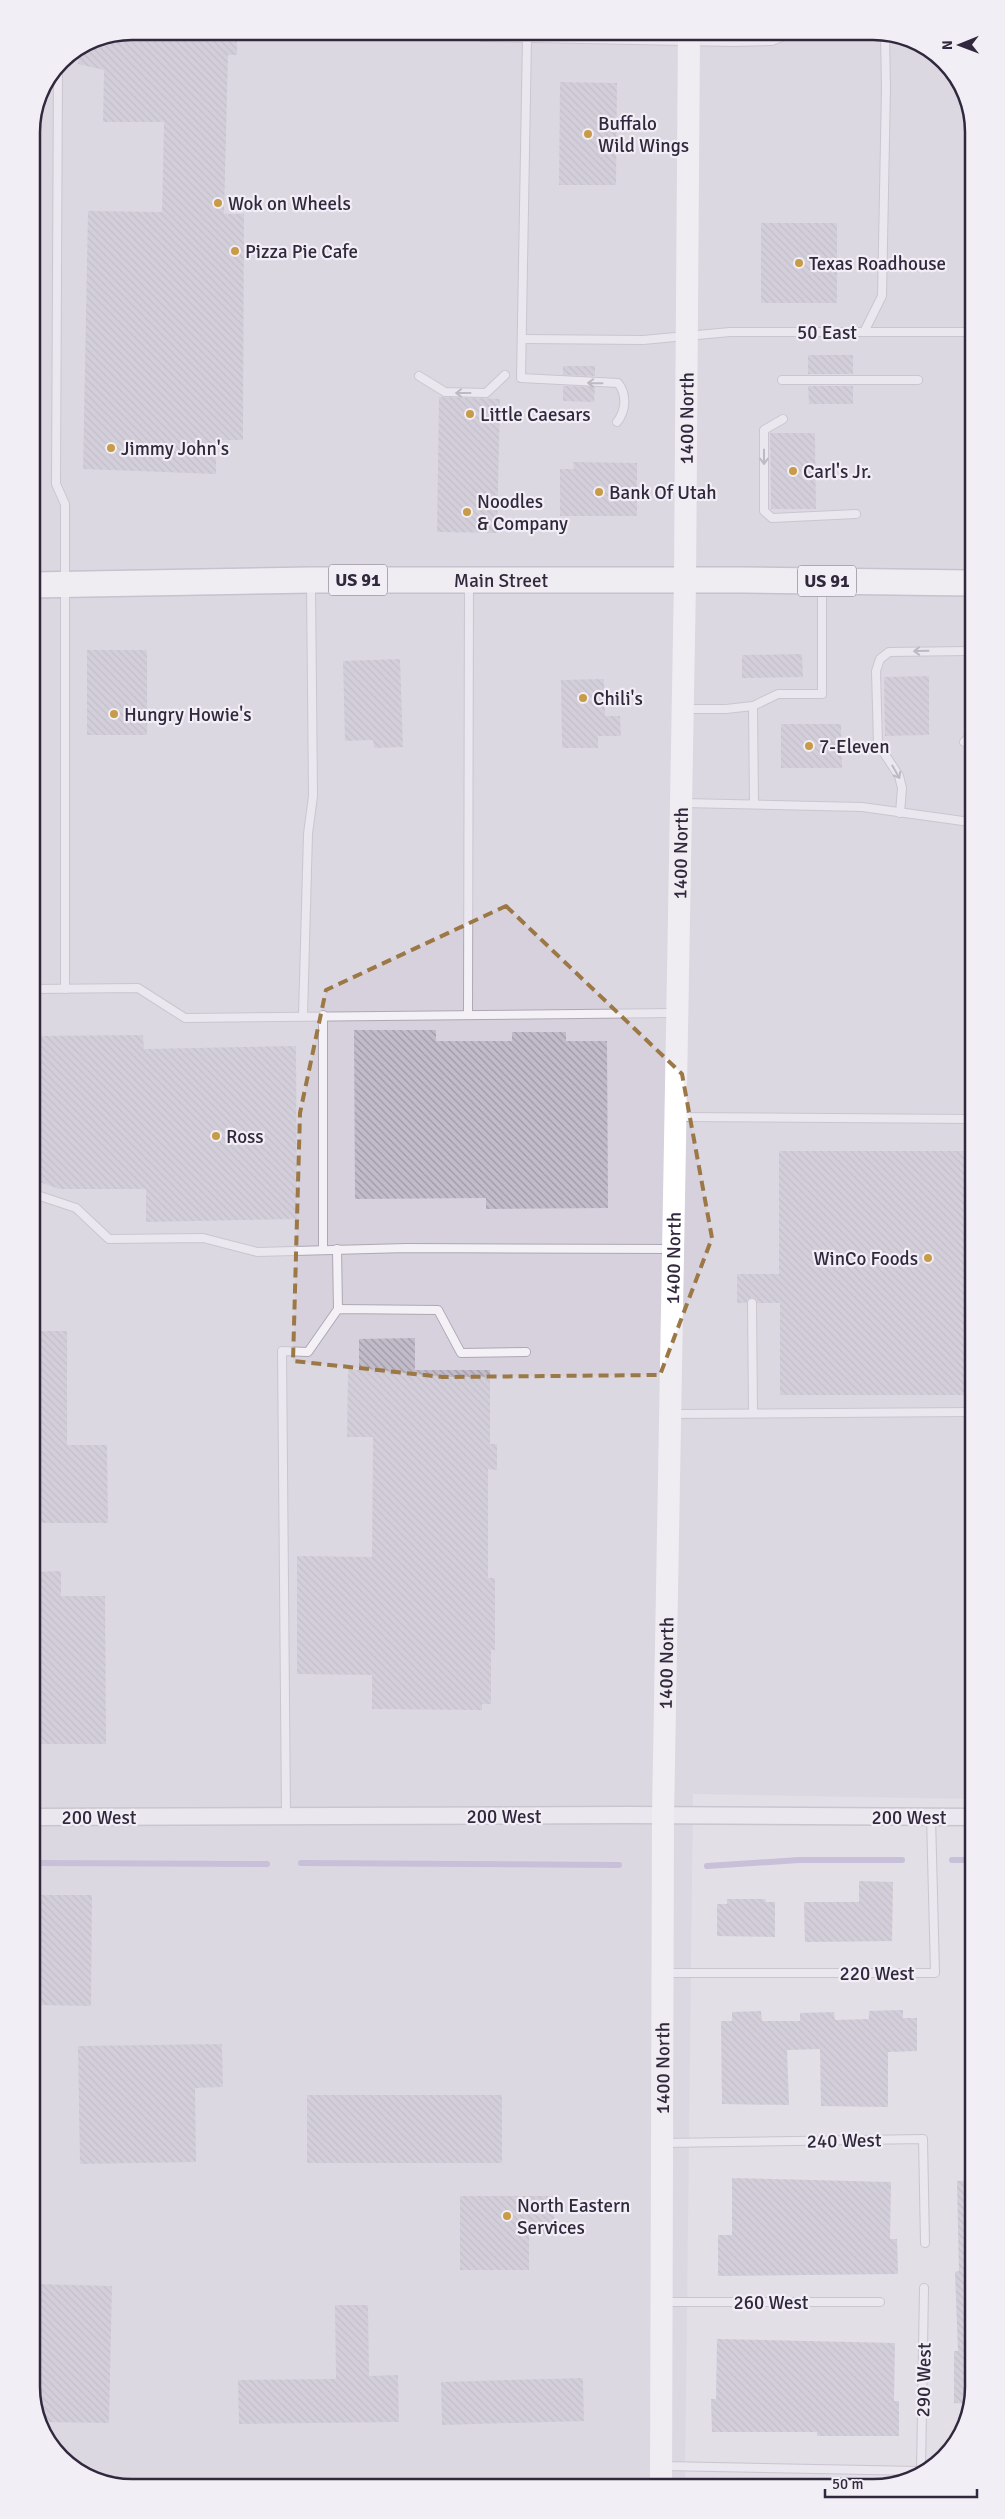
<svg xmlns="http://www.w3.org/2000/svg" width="1005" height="2519" viewBox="0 0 1005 2519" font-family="Signika,sans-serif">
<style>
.built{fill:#d6d1dc}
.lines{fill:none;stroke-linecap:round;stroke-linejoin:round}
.stream{stroke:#a89bc6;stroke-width:6}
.building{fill:url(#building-back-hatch)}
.lane-casing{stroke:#ada8b4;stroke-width:10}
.street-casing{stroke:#ada8b4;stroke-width:19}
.primary-casing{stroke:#a69eb3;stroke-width:28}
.lane{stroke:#f3f1f6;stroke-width:8}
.street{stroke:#f3f1f6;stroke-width:16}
.secondary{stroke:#fff;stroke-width:22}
.primary{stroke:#fff;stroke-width:25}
.oneway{stroke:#928c9a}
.marked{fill:none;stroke:#9b7845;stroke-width:4;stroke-dasharray:10 6;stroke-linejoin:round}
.poi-dot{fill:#c89b48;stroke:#f1eef5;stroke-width:2}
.labels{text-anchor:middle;stroke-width:4.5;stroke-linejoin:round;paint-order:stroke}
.shield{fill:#f1eef5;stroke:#6b6375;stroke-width:1}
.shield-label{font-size:18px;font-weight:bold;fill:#32283e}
.poi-label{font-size:19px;fill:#32283e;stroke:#f1eef5;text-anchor:start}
.street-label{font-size:19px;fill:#32283e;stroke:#f1eef5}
.rim{fill:none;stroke:#32283e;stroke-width:2.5}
</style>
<defs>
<pattern id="building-back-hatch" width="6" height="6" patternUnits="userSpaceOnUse" patternTransform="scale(1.25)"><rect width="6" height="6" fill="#c2bcca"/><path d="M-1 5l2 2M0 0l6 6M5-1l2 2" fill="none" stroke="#9e99a5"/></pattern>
</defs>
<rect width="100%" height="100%" fill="#e2dfe7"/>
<path class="built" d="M 133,31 L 879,31 L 934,52 L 968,100 L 972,1799 L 693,1794 L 685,2484 L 126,2488 L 71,2467 L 37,2419 L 31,126 L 42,88 L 61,61 L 94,39 Z"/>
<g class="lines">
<g class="stream">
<path d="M 952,1860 L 973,1860"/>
<path d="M 35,1863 L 267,1864"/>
<path d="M 301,1863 L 619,1865"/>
<path d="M 707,1866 L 799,1860 L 902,1860"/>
</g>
</g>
<g class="building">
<path d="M 132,31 L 237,31 L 237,55 L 228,55 L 224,214 L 244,214 L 243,440 L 216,440 L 216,474 L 83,469 L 88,211 L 162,212 L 164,122 L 103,122 L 104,70 L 78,64 L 79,49 L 94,39 Z"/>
<path d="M 560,82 L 617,83 L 616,185 L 559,185 Z"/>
<rect x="761" y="223" width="76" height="80"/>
<rect x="808" y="355" width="45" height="19"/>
<path d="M 563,366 L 595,366 L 595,376 L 563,375 Z"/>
<path d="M 563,386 L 595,387 L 594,402 L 563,401 Z"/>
<path d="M 808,386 L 853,386 L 853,404 L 809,404 Z"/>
<path d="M 439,397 L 500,399 L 497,533 L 437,532 Z"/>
<path d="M 770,433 L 815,433 L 816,509 L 771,509 Z"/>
<path d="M 573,462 L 637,463 L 637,516 L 560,516 L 560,469 L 574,469 Z"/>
<rect x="87" y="650" width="60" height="85"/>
<path d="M 802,654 L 803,677 L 742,678 L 742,655 Z"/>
<path d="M 400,659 L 403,747 L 374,748 L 373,740 L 345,741 L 343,661 Z"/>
<path d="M 929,676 L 929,735 L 885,736 L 884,677 Z"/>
<path d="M 604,679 L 605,716 L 620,716 L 621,736 L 598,736 L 598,748 L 562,748 L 561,680 Z"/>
<path d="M 781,724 L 841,724 L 842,768 L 781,768 Z"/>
<path d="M 354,1030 L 436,1030 L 436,1041 L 512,1041 L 512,1032 L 566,1032 L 566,1041 L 607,1041 L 608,1208 L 486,1209 L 486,1198 L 355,1199 Z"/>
<path d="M 143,1035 L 144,1049 L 296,1046 L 297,1219 L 146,1222 L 146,1189 L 59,1189 L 34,1180 L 33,1036 Z"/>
<path d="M 779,1151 L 971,1151 L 971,1395 L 780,1395 L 780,1303 L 758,1303 L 752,1297 L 746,1303 L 737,1303 L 737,1274 L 779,1274 Z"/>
<path d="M 34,1331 L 67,1331 L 67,1445 L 107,1445 L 108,1523 L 35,1523 Z"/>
<path d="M 415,1338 L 415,1370 L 490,1370 L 490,1444 L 497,1444 L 497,1470 L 488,1469 L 488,1578 L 495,1578 L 495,1650 L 491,1650 L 491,1704 L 482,1704 L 482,1710 L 372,1709 L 372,1675 L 297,1674 L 297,1556 L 372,1557 L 373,1437 L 347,1437 L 348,1369 L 359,1370 L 359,1339 Z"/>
<path d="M 61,1571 L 61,1596 L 105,1596 L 106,1744 L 35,1744 L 35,1572 Z"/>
<path d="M 859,1881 L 893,1882 L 892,1941 L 805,1942 L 804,1902 L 859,1902 Z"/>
<path d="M 35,1895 L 92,1895 L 91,2006 L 36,2005 Z"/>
<path d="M 727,1899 L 765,1899 L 766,1902 L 775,1902 L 775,1937 L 717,1936 L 717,1904 L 727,1904 Z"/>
<path d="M 903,2010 L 903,2018 L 917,2018 L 917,2051 L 888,2052 L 888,2107 L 821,2106 L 820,2049 L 787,2050 L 789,2105 L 722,2104 L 721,2021 L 732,2021 L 732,2012 L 761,2011 L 762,2021 L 800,2021 L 800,2013 L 834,2012 L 835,2020 L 869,2019 L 869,2011 Z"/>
<path d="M 222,2044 L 223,2087 L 195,2088 L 196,2162 L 80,2164 L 78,2046 Z"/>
<rect x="307" y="2095" width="195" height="68"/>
<path d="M 732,2178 L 891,2182 L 890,2239 L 897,2239 L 898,2274 L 718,2276 L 718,2235 L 732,2235 Z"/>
<path d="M 973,2180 L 974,2387 L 968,2404 L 954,2403 L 954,2351 L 958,2351 L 955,2272 L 959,2271 L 957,2181 Z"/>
<path d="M 460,2196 L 554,2196 L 554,2236 L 529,2236 L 529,2270 L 460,2270 Z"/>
<path d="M 36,2284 L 112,2286 L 109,2423 L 39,2422 L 37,2419 Z"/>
<path d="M 335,2305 L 368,2305 L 369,2376 L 398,2375 L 399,2422 L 239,2424 L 238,2380 L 336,2379 Z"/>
<path d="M 717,2339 L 895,2343 L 894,2401 L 899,2401 L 899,2436 L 817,2436 L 817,2432 L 712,2432 L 711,2399 L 716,2399 Z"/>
<path d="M 583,2378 L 584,2421 L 442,2425 L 441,2382 Z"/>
</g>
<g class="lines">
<g class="lane-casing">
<g id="lane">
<path d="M 469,31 L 482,37 L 734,42 L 772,41 L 796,31"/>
<path d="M 527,38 L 521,378 L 618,383 C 627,394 626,411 617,422"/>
<path d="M 58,66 L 56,484 L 65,504 L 65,989"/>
<path d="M 864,332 L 882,296 L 886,88 L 885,34"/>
<path d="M 522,339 L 643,340 L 730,332 L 969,332"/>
<path d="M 419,376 L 445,392 L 486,393 L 505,375"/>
<path d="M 782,380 L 918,380"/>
<path d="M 783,419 L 764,430 L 764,511 L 772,518 L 856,514"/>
<path d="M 686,709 L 726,709 L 753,706"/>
<path d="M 964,742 L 970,736"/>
<path d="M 683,803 L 862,807 L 970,822"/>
<path d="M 754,803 L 753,706 L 778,694 L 822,694 L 822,585"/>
<path d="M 900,813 L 902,788 L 899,776 L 878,744 L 876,671 L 880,659 L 889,652 L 970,651"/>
<path d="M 33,989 L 138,988 L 185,1018 L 675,1013"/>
<path d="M 468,1013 L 469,582"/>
<path d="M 323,1015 L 323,1250"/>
<path d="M 303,1016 L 308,834 L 313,796 L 311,584"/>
<path d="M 678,1117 L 971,1119"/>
<path d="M 34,1194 L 76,1208 L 109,1239 L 203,1238 L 257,1252 L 407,1248 L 671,1249"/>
<path d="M 337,1249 L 338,1309"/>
<path d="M 752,1303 L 753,1413"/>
<path d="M 671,1414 L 971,1412"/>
<path d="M 286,1816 L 282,1351 L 308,1352 L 338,1309 L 438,1310 L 461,1353 L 526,1352"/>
<path d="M 664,1973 L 935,1973 L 931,1817"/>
<path d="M 664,2143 L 923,2139 L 925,2243"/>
<path d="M 665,2302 L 880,2302"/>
<path d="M 663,2466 L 921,2471"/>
<path d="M 921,2471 L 924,2288"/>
</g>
</g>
<g class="street-casing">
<path id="street" d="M 35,1817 L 627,1815 L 972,1817"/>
</g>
<g class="primary-casing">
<g id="primary">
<path id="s2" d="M 32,585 L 311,580 L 743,580 L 970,583"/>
</g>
</g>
<use href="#lane" class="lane"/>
<use href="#street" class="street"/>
<path class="secondary" id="s1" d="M 661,2484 L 663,1815 L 685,580 L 689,31"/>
<use href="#primary" class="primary"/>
</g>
<defs><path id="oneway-shaft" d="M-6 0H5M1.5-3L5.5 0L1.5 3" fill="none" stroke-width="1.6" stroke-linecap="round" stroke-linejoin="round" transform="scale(1.25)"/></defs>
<g class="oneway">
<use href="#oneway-shaft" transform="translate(595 383) rotate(-179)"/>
<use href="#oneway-shaft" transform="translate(463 393) rotate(-180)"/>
<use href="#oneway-shaft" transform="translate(764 457) rotate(90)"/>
<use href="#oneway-shaft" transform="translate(921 651) rotate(179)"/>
<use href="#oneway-shaft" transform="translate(896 772) rotate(60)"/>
</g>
<path d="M0 0H1005V2519H0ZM 506,906 L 682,1074 L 712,1238 L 660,1375 L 443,1377 L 293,1361 L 300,1113 L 326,990 Z" fill="#e2dfe7" fill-opacity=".55" fill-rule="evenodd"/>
<path class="marked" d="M 506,906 L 682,1074 L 712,1238 L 660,1375 L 443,1377 L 293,1361 L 300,1113 L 326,990 Z"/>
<g class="poi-dot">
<circle cx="588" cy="134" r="5"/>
<circle cx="218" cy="203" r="5"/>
<circle cx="235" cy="251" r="5"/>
<circle cx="799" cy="263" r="5"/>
<circle cx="470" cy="414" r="5"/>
<circle cx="111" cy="448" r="5"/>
<circle cx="793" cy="471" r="5"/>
<circle cx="599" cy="492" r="5"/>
<circle cx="467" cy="512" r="5"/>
<circle cx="583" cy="698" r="5"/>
<circle cx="114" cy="714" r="5"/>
<circle cx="809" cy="746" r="5"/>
<circle cx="216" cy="1136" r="5"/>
<circle cx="928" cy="1258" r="5"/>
<circle cx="507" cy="2216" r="5"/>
</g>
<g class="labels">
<g class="shield">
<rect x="329" y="564.5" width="58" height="31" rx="4"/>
<rect x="798" y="565.5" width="58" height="31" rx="4"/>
</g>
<g class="shield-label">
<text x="358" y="586">US 91</text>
<text x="827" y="587">US 91</text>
</g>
<g class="poi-label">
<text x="598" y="130">Buffalo<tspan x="598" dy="22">Wild Wings</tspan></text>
<text x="228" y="210">Wok on Wheels</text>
<text x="245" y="258">Pizza Pie Cafe</text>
<text x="809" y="270">Texas Roadhouse</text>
<text x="480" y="421">Little Caesars</text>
<text x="121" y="455">Jimmy John's</text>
<text x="803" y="478">Carl's Jr.</text>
<text x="609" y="499">Bank Of Utah</text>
<text x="477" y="508">Noodles<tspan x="477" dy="22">&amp; Company</tspan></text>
<text x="593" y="705">Chili's</text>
<text x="124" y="721">Hungry Howie's</text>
<text x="819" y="753">7-Eleven</text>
<text x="226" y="1143">Ross</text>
<text x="918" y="1265" text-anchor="end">WinCo Foods</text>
<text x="517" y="2212">North Eastern<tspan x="517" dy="22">Services</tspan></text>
</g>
<g class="street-label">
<text x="827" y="339">50 East</text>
<text dy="7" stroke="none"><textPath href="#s1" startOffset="2066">1400 North</textPath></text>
<text dy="7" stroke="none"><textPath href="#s2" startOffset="469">Main Street</textPath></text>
<text dy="7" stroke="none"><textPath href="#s1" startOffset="1631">1400 North</textPath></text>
<text dy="7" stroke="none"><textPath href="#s1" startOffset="1226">1400 North</textPath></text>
<text dy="7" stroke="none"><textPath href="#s1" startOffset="821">1400 North</textPath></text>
<text x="504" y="1823">200 West</text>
<text x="99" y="1824">200 West</text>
<text x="909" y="1824">200 West</text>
<text x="877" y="1980">220 West</text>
<text dy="7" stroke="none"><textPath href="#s1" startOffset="416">1400 North</textPath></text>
<text transform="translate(844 2140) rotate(-1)" y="7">240 West</text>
<text x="771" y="2309">260 West</text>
<text transform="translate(923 2380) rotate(-89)" y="7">290 West</text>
</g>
</g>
<path d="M0 0H1005V2519H0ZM132 40H873A92 92 0 0 1 965 132V2387A92 92 0 0 1 873 2479H132A92 92 0 0 1 40 2387V132A92 92 0 0 1 132 40Z" fill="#f1eef5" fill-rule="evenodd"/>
<path class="rim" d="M132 40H873A92 92 0 0 1 965 132V2387A92 92 0 0 1 873 2479H132A92 92 0 0 1 40 2387V132A92 92 0 0 1 132 40Z"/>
<g transform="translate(960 45) rotate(269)" stroke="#f1eef5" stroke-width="4" paint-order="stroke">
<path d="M0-4L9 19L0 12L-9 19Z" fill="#32283e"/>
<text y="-8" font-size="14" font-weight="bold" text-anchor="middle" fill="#32283e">N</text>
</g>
<path d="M825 2489v8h152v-8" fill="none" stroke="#32283e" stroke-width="2.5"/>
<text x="832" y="2489" font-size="15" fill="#32283e" stroke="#f1eef5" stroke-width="4" paint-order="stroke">50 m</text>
</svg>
